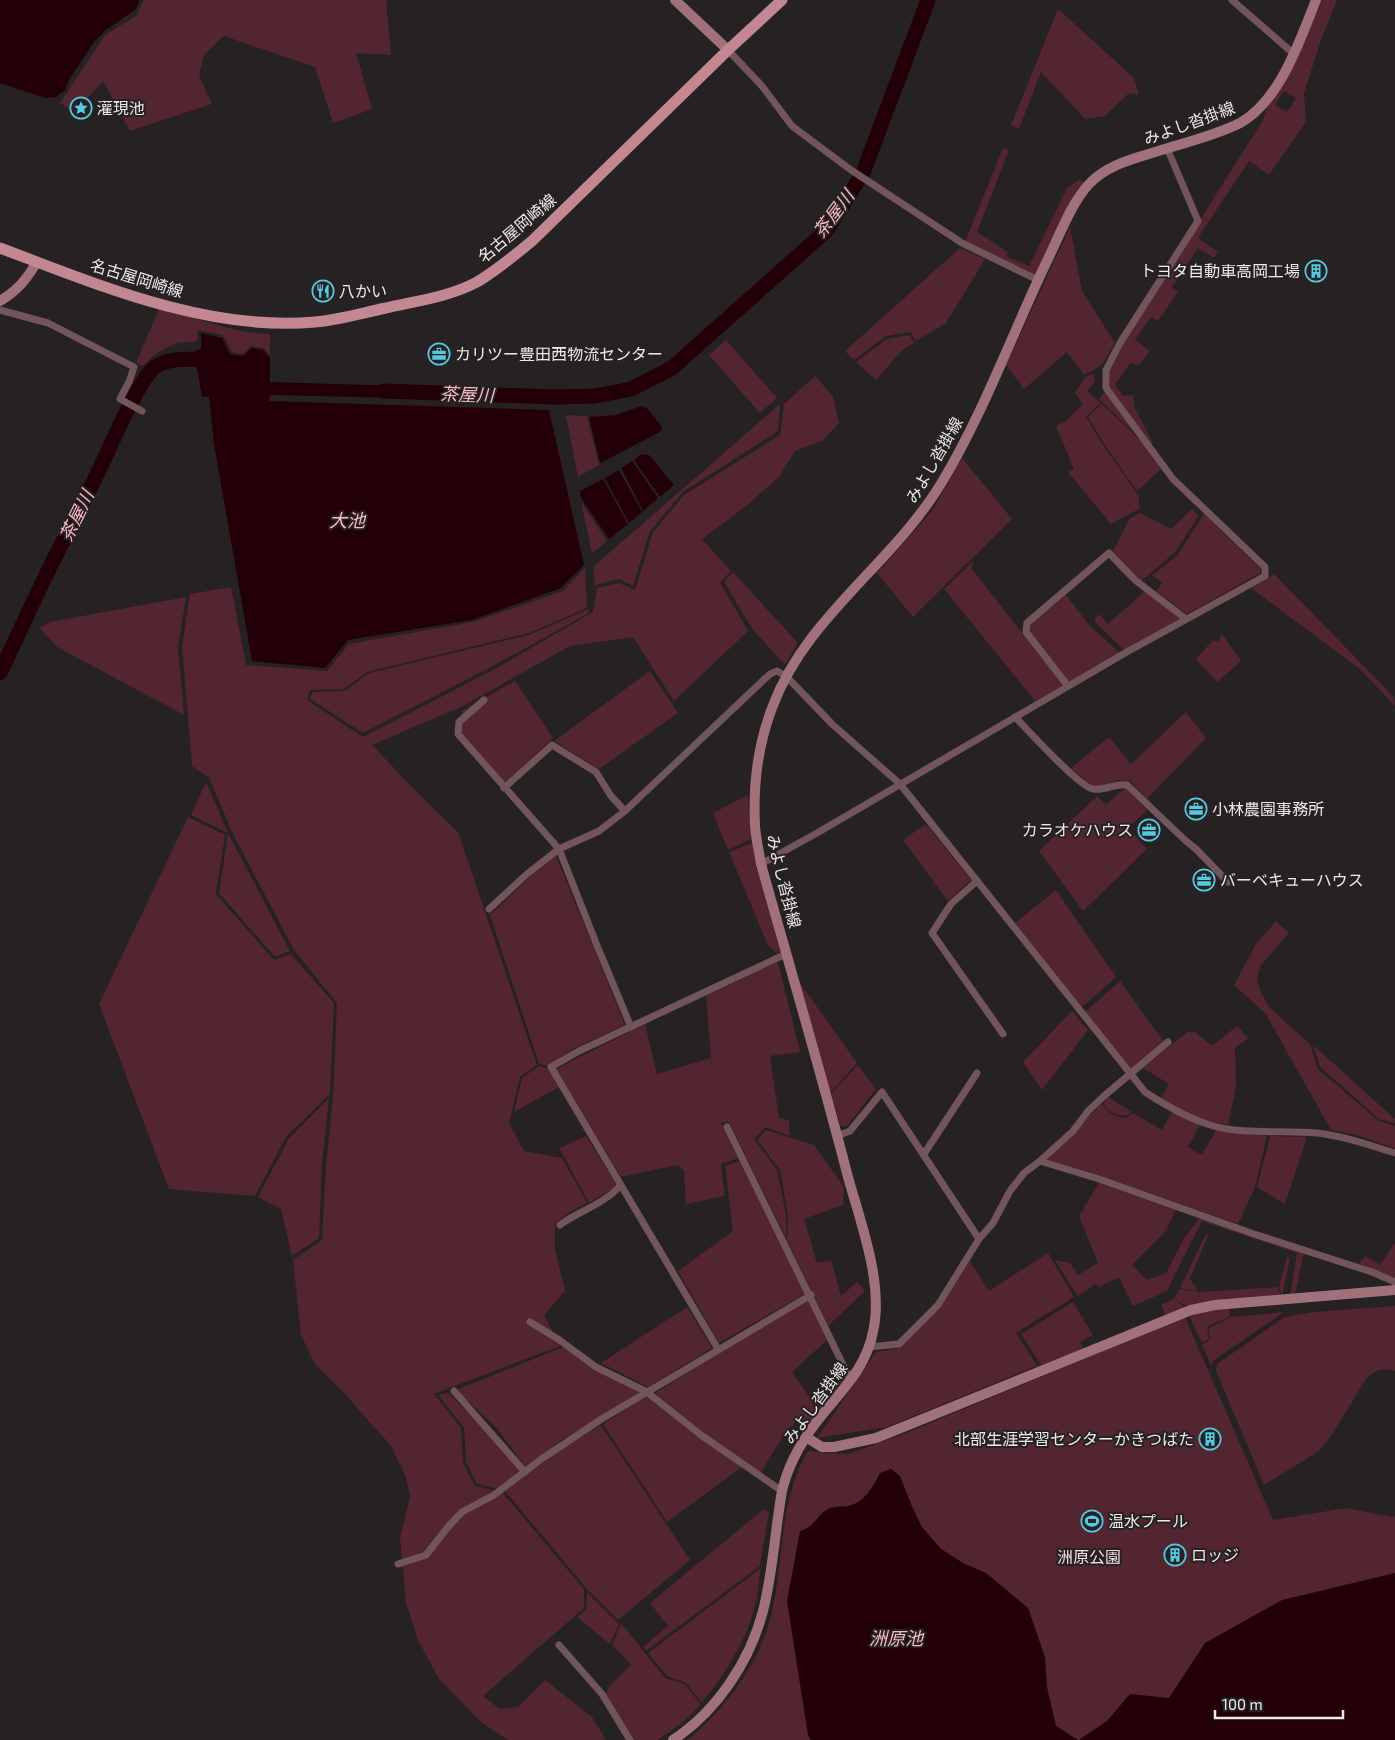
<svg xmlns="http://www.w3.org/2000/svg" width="1395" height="1740" viewBox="0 0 1395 1740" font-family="'Exo 2','Noto Sans JP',sans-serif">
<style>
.green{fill:#522530;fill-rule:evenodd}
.water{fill:#230008}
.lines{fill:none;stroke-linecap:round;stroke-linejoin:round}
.river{stroke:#230008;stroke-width:15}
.street{stroke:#72555b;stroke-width:7}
.secondary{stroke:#a0717a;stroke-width:10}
.primary{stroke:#c38792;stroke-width:11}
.labels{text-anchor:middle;stroke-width:4;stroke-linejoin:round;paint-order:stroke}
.poi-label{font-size:16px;fill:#ece9ea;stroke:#262122;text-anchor:start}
.street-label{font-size:16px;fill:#ece9ea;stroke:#262122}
.park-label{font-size:16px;fill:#f3dee2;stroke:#262122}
.water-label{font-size:18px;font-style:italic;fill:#f7bbc6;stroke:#262122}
</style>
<rect width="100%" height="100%" fill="#262122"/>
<g class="green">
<path d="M 144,0 L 386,0 L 391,55 L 356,53 L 372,109 L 333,123 L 315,67 L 224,36 L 204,55 L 199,76 L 212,104 L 130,131 L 103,81 L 75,112 L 60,103 L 105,35 L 136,16 Z"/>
<path d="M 1322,0 L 1337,0 L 1321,40 L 1304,93 L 1306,122 L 1269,175 L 1249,161 L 1198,238 L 1218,252 L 1214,258 L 1198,248 L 1172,287 L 1178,292 L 1158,321 L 1151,317 L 1135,340 L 1150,351 L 1139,365 L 1130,363 L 1115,385 L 1123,396 L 1133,395 L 1134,406 L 1153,443 L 1151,445 L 1108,387 L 1108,371 L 1122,344 L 1263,120 C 1267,102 1281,89 1289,72 C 1302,49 1312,24 1322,0 ZM 1284,91 L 1296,98 L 1287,112 L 1275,105 Z"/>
<path d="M 1058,9 L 1134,78 L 1139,95 L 1129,93 L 1105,116 L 1085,119 L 1041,72 L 1019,129 L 1011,125 Z"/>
<path d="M 1003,148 L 1009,150 L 977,232 L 1008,252 L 1006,256 L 1029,266 L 1067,188 L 1080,179 L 1084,183 L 1075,195 L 1036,275 L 965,242 Z"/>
<path d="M 1070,227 L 1082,291 L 1115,343 L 1102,365 L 1084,375 L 1067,352 L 1024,389 L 1006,365 Z"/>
<path d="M 960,248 L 985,259 L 946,323 L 916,341 L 911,332 L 886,336 L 854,360 L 845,351 Z"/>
<path d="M 160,306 C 196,318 232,333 270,334 L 270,356 L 264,348 L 251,346 L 242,354 L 232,352 L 223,335 L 198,330 L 197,341 L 176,343 L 157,353 L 142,366 L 136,363 Z"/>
<path d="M 910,335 L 914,343 L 903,349 L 876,380 L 856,362 L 887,339 Z"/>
<path d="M 726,340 L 777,398 L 760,413 L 709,355 Z"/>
<path d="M 1094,374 L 1095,381 L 1087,391 L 1101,403 L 1086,417 L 1103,445 L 1139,496 L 1139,509 L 1111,524 L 1068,472 L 1074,469 L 1056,426 L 1066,421 L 1083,404 L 1075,393 L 1085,377 Z"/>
<path d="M 815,376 L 833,396 L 839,423 L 822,441 L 795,451 L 779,477 L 745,507 L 702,539 L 731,571 L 720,582 L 748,631 L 674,701 L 633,637 L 570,646 L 465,705 L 372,745 L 415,790 L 458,832 L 537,1065 L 520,1077 L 509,1123 L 524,1151 L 562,1158 L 587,1203 L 570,1212 L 555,1224 L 555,1249 L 565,1291 L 544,1315 L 560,1346 L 434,1394 L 461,1428 L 463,1463 L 475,1486 L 502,1492 L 584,1589 L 584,1608 L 483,1696 L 500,1709 L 518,1707 L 545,1680 L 592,1717 L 606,1740 L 508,1740 L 481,1722 L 439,1679 L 418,1640 L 406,1603 L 400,1538 L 410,1496 L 406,1477 L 391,1446 L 345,1394 L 315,1364 L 301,1335 L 293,1260 L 322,1240 L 326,1166 L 333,1096 L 337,1003 L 294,950 L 233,834 L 209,778 L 192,766 L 182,647 L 190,594 L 231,587 L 246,665 L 327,671 L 349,644 L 473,622 L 563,591 L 585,568 L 587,608 L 529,633 L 367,672 L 344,689 L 310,690 L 307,700 L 363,737 L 493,670 L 593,612 L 597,588 L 619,583 L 635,590 L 653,532 L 684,495 L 780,435 L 784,404 Z"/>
<path d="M 1105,392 L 1139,437 L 1099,399 Z"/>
<path d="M 780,404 L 778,431 L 683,492 L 650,531 L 633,586 L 619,579 L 595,585 L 593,567 Z"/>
<path d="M 1102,404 L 1143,443 L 1161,469 L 1137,491 L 1104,444 L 1088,417 Z"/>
<path d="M 566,415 L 587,416 L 599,465 L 578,477 Z"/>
<path d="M 962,458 L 1012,519 L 913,617 L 877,573 L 932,511 Z"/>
<path d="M 581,502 L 607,541 L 592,553 Z"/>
<path d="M 1192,509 L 1199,516 L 1174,553 L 1141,581 L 1112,553 L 1129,519 L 1140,513 L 1171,529 Z"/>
<path d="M 1204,514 L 1261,569 L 1260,573 L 1187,614 L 1156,591 L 1162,583 L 1152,575 L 1177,556 Z"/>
<path d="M 973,561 L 972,569 L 1063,685 L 1035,701 L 944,589 Z"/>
<path d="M 733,572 L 798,643 L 785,665 L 753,630 L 724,582 Z"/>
<path d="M 1274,574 L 1394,697 L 1395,706 L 1361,670 L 1251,588 Z"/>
<path d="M 1145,591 L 1180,619 L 1124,650 L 1095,622 L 1095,619 L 1099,614 L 1108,624 Z"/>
<path d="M 1066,595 L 1089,625 L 1120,653 L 1069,682 L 1029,631 L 1030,625 Z"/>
<path d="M 186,597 L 178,648 L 184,715 L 57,647 L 40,628 L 50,622 Z"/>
<path d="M 588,609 L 589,613 L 491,667 L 363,733 L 310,699 L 312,692 L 345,691 L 369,673 L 529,635 Z"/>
<path d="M 1222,634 L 1241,661 L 1217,682 L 1196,659 L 1213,640 L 1218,642 Z"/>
<path d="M 650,671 L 678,713 L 599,769 L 554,741 Z"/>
<path d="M 515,681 L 553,738 L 504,783 L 462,733 L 462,711 Z"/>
<path d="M 1186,712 L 1206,738 L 1147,799 L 1130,781 L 1118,780 L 1104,786 L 1092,786 L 1071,768 L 1109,737 L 1131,764 Z"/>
<path d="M 206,782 L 228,833 L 290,951 L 275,957 L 219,893 L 228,833 L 191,815 Z"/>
<path d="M 1125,788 L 1147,810 L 1128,828 L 1147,849 L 1083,911 L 1039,851 L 1097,796 L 1106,804 Z"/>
<path d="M 748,795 L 751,839 L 728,850 L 713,813 Z"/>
<path d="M 188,817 L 225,835 L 216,894 L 274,960 L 291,954 L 334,1003 L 330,1094 L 286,1137 L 255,1196 L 169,1189 L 99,1004 Z"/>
<path d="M 926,824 L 971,880 L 948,901 L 903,840 Z"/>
<path d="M 752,843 L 756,865 L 780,951 L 776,953 L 768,945 L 762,931 L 729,852 Z"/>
<path d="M 556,856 L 625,1025 L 575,1048 L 548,1066 L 539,1064 L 490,915 L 529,878 Z"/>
<path d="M 1056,890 L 1116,977 L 1082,1007 L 1015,923 Z"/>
<path d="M 1276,921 L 1289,933 L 1261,965 L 1257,980 L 1261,993 L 1269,1007 L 1310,1044 L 1318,1069 L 1379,1121 L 1395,1126 L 1395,1148 L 1356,1135 L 1331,1130 L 1265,1013 L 1234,985 L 1256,944 Z"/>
<path d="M 778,962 L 800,1052 L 770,1056 L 779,1118 L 789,1120 L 790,1136 L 765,1127 L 754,1139 L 777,1170 L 786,1215 L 786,1238 L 729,1122 L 721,1123 L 738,1158 L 721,1164 L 725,1196 L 686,1204 L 684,1171 L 678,1165 L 621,1177 L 556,1069 L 645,1024 L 657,1074 L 711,1058 L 706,996 Z"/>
<path d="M 798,980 L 857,1063 L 830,1093 Z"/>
<path d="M 1120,981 L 1164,1042 L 1130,1071 L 1085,1012 Z"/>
<path d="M 1072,1011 L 1088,1030 L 1042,1090 L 1023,1062 Z"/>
<path d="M 1237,1026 L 1248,1038 L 1235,1048 L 1236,1087 L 1228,1125 C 1204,1122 1181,1111 1161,1098 L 1169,1084 L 1143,1068 L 1187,1032 L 1195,1032 L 1212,1046 Z"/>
<path d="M 1313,1045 L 1395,1119 L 1395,1123 L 1379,1119 L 1320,1067 Z"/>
<path d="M 858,1065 L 876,1089 L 847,1126 L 841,1126 L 831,1094 Z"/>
<path d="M 539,1066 L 548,1069 L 559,1087 L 514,1112 L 522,1078 Z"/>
<path d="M 1108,1097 L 1132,1112 L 1126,1116 C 1116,1114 1107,1113 1103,1103 Z"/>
<path d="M 329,1098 L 322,1165 L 319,1238 L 292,1256 L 281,1209 L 258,1197 L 288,1140 Z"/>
<path d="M 1102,1103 C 1107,1114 1116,1116 1126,1118 L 1133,1113 L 1162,1130 L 1172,1112 L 1200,1125 L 1188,1147 L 1202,1155 L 1216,1130 L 1267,1136 L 1255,1187 L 1238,1224 L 1101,1176 L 1046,1159 Z"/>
<path d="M 766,1130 L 814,1145 L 844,1187 L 843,1205 L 804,1219 L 817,1263 L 831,1260 L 841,1296 L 857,1282 L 865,1291 L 828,1326 L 787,1241 L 788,1215 L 780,1170 L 757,1140 Z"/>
<path d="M 586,1136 L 617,1186 L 589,1203 L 559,1148 Z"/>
<path d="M 1270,1136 L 1307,1137 L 1285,1204 L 1257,1187 Z"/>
<path d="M 740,1161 L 805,1294 L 719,1343 L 678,1271 L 733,1231 L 725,1166 Z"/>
<path d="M 1099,1183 L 1176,1210 L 1164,1233 L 1132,1265 L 1147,1280 L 1166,1273 L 1186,1235 L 1200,1218 L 1304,1252 L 1295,1295 L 1290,1295 L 1297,1253 L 1202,1221 L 1167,1291 L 1133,1306 L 1119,1277 L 1099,1287 L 1096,1284 L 1077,1296 L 1055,1260 L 1070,1263 L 1078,1275 L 1098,1263 L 1079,1216 Z"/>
<path d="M 1209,1233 L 1190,1279 L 1198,1291 L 1180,1288 L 1205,1236 Z"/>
<path d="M 1395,1243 L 1395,1279 L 1359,1264 L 1365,1256 L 1380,1265 Z"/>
<path d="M 1048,1253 L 1074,1297 L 1016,1333 L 1037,1366 L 887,1427 L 817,1438 L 876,1352 L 899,1348 L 942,1305 L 970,1261 L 989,1291 Z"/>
<path d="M 1287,1257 L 1290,1258 L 1282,1297 L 1279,1286 Z"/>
<path d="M 1278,1287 L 1281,1297 L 1188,1307 L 1174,1299 L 1179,1289 L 1200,1292 Z"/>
<path d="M 1174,1299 L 1186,1308 L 1166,1316 L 1161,1305 Z"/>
<path d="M 809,1300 L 828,1339 L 792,1372 L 813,1402 L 842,1372 L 846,1379 L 806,1427 L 797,1420 L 781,1439 L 761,1473 L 704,1433 L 655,1393 L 720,1352 Z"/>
<path d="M 1073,1302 L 1093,1335 L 1080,1342 L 1084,1349 L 1041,1365 L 1021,1334 Z"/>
<path d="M 1395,1306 L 1395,1371 C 1383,1367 1375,1370 1366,1379 L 1331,1436 L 1319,1451 L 1264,1485 L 1216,1371 L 1217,1364 L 1285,1317 L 1313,1312 Z"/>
<path d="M 687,1307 L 712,1348 L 648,1387 L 601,1363 Z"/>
<path d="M 1229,1308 L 1230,1316 L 1207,1327 L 1209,1339 L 1202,1343 L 1189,1316 L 1193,1313 Z"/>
<path d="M 1284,1312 L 1213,1361 L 1212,1367 L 1202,1345 L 1210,1340 L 1209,1328 L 1231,1317 Z"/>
<path d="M 1185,1317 L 1273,1520 L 1346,1508 L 1392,1517 L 1395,1516 L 1395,1740 L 688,1740 C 727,1707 763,1659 773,1607 C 784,1555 780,1497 808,1451 L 848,1454 L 901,1435 Z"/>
<path d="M 566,1346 L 643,1392 L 560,1441 L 526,1468 L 495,1426 L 456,1390 Z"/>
<path d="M 448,1393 L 479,1423 L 521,1471 L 498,1489 L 477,1484 L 466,1462 L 464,1428 L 438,1395 Z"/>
<path d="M 648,1395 L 742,1467 L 667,1522 L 603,1424 Z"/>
<path d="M 601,1425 L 690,1560 L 618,1620 L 586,1588 L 505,1491 L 563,1448 Z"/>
<path d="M 764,1509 L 769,1512 L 760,1566 L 646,1651 L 643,1647 L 668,1626 L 650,1603 Z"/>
<path d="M 761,1568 C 759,1579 758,1591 756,1602 C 747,1640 726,1673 702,1703 L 686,1683 L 667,1676 L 648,1653 Z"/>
<path d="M 587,1592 L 619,1624 L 610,1644 L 577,1617 L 586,1609 Z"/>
<path d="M 621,1623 L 665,1678 L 685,1684 L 701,1705 L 682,1723 L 658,1740 L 633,1740 L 606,1694 L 610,1685 L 631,1665 L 612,1645 Z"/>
</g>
<g class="water">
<path d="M 0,0 L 140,0 L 136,9 L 106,30 L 94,42 L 70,78 L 65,90 L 56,97 L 45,98 L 0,83 Z"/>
<path d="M 201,333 L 222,338 L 230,354 L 243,356 L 252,348 L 263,350 L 270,358 L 270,382 L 404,386 L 403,398 L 270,395 L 269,401 L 549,410 L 584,565 L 561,588 L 472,620 L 348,640 L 325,668 L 252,661 L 214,444 L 209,397 L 202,397 L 194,351 L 201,349 Z"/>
<path d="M 641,406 L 647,408 L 662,427 L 660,432 L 600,463 L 589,417 L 616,415 Z"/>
<path d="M 642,454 L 649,455 L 674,485 L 660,497 L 634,460 Z"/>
<path d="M 632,461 L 658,498 L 643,511 L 621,468 Z"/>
<path d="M 619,470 L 642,512 L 629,523 L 605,478 Z"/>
<path d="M 603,479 L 628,524 L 609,539 L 581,498 L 580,491 Z"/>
<path d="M 891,1469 L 900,1476 L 911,1504 L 922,1527 L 941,1549 L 963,1563 L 986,1573 L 1028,1608 L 1045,1657 L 1047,1687 L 1056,1726 L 1078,1740 L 811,1740 L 808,1735 L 787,1601 L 800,1531 C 815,1527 817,1515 828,1509 C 833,1506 842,1507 848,1506 C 864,1503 873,1487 880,1473 Z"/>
<path d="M 1395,1573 L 1395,1740 L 1079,1740 L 1107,1721 L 1130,1694 L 1169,1698 L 1205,1643 L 1282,1600 Z"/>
</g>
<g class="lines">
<g class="river">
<path d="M 384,391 L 555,397 L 595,396 L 631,389 L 672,368 L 826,231 L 863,173 L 928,0"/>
<path d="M 0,673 C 18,635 35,597 54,559 C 68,531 84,503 97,474 C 109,451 137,381 155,367 C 171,356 197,359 215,362"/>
</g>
<g class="street">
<path d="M 1232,0 L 1294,54"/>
<path d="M 728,50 L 762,86 L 792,126 L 851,170 L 962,243 L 1038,280"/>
<path d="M 0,310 L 48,323 L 134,367 L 129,382 L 120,399 L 142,411"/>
<path d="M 1068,686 L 1026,632 L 1027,623 L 1109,553 L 1135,580 L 1186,619"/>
<path d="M 484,700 L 459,722 L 458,734 L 559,849 L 598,948 L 631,1027"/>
<path d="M 1015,717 C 1028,730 1079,787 1093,789 C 1105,791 1115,783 1127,785 L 1186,841 L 1196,849 L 1228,882"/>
<path d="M 504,788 L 552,745 L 596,772 L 611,796 L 625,811"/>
<path d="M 761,864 L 817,833 L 1125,653 L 1265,576 L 1265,567 L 1173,479 L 1106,388 L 1106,370 L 1120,343 L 1198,221 L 1167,148"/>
<path d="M 977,881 L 951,904 L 932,933 L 1003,1034"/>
<path d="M 489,909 L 527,874 L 559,849 L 599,831 L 625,811 L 770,674 L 777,671 L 786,676 L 832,724 L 900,784 L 1145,1092 C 1165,1105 1187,1118 1210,1125 C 1241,1135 1284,1130 1317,1133 C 1344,1136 1369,1145 1395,1153"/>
<path d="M 727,1127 L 851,1381"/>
<path d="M 837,1136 L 850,1131 L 882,1092 L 979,1239"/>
<path d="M 924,1154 L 977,1073"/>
<path d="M 1040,1161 L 1099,1179 L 1254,1234 L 1372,1272 L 1395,1282"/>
<path d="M 560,1225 C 579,1211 604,1204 620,1186"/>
<path d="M 530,1322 L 558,1339 L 596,1367 L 647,1392 L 701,1435 L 782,1491"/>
<path d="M 869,1347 L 899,1344 L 938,1305 L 979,1239 L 993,1223 L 1010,1191 L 1024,1173 L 1040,1161 L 1073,1131 L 1088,1111 L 1104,1096 L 1168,1042"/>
<path d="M 718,1349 L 551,1067 L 579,1051 L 786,954"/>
<path d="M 454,1391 L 525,1472"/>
<path d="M 398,1564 L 426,1555 L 448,1527 L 462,1512 L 494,1495 L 543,1458 L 600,1420 L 811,1295"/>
<path d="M 559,1645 L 602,1694 L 630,1740"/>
</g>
<g class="secondary">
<path d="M 675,0 L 728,50"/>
<path d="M 0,301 C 18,290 26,280 37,262"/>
<path d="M 806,1437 L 822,1447 L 834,1447 L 876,1438 L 1191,1310 L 1215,1305 L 1395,1290"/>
<path d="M 673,1740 C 717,1711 750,1661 763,1611 C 773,1572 775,1530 782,1491 C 788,1465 800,1444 815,1424 C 838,1393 865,1372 873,1332 C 884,1284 861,1224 848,1177 C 821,1072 790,968 761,864 C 759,852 756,839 755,826 C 753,787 758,745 772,708 C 805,617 893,564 942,482 C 984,412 1012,334 1047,261 C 1060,235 1070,205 1089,184 C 1106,166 1129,160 1152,153 C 1179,144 1215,136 1240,123 C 1280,101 1300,40 1316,0"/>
</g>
<path class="primary" d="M 0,248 C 98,285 209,332 315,322 C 339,320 362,313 386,308 C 416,301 449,297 477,282 C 497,270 514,256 532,241 L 728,50 L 782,0"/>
</g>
<defs>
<g id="sight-ring" transform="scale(1.125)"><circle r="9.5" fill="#262122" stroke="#56c9e1" stroke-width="1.5"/><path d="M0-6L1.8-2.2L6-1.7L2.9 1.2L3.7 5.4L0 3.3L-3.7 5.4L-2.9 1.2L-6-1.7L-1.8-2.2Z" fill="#56c9e1"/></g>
<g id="building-ring" transform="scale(1.125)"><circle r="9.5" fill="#262122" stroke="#56c9e1" stroke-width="1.5"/><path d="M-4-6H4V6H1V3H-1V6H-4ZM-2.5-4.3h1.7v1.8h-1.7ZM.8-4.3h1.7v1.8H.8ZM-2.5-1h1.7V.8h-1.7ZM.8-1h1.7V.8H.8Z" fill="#56c9e1"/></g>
<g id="restaurant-ring" transform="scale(1.125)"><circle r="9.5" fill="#262122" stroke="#56c9e1" stroke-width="1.5"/><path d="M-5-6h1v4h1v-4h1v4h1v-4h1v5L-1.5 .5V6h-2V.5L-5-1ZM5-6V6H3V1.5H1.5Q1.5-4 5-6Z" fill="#56c9e1"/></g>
<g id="office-ring" transform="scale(1.125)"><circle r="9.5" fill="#262122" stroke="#56c9e1" stroke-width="1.5"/><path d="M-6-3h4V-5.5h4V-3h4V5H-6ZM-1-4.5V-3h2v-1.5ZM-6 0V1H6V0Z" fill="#56c9e1"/></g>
<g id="stadium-ring" transform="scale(1.125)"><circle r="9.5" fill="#262122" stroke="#56c9e1" stroke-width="1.5"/><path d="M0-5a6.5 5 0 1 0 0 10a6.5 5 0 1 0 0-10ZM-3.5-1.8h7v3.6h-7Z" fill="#56c9e1"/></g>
</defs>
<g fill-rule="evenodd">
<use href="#sight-ring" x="81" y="108"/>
<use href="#building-ring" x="1316" y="271"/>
<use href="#restaurant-ring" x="323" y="291"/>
<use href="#office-ring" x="439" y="354"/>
<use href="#office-ring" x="1196" y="809"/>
<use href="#office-ring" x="1149" y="830"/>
<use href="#office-ring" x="1204" y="880"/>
<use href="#building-ring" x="1210" y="1439"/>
<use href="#stadium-ring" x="1092" y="1521"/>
<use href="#building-ring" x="1175" y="1555"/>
</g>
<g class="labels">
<g class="poi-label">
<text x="97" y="114">灌現池</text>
<text x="1300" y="277" text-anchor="end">トヨタ自動車高岡工場</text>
<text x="339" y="297">八かい</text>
<text x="455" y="360">カリツー豊田西物流センター</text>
<text x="1212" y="815">小林農園事務所</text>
<text x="1133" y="836" text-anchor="end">カラオケハウス</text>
<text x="1220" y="886">バーベキューハウス</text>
<text x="1194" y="1445" text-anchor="end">北部生涯学習センターかきつばた</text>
<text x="1108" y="1527">温水プール</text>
<text x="1191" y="1561">ロッジ</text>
</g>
<g class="street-label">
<text transform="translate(1189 123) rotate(-20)" y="6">みよし沓掛線</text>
<text transform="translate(517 228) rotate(-40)" y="6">名古屋岡崎線</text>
<text transform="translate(137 278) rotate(17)" y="6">名古屋岡崎線</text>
<text transform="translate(934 460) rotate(-60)" y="6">みよし沓掛線</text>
<text transform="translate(784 881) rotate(76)" y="6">みよし沓掛線</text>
<text transform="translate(815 1403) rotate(-54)" y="6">みよし沓掛線</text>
</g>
<g class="park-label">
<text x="1089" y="1563">洲原公園</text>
</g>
<g class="water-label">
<text transform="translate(834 214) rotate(-53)" y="6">茶屋川</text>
<text transform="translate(467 395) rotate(2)" y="6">茶屋川</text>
<text transform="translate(77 516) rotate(-64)" y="6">茶屋川</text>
<text x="347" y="527">大池</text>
<text x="896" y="1645">洲原池</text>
</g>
</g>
<path d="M1215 1710v8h128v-8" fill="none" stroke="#ece9ea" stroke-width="2.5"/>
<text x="1222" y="1710" font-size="15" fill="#ece9ea" stroke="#262122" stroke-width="4" paint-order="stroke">100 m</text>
</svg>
